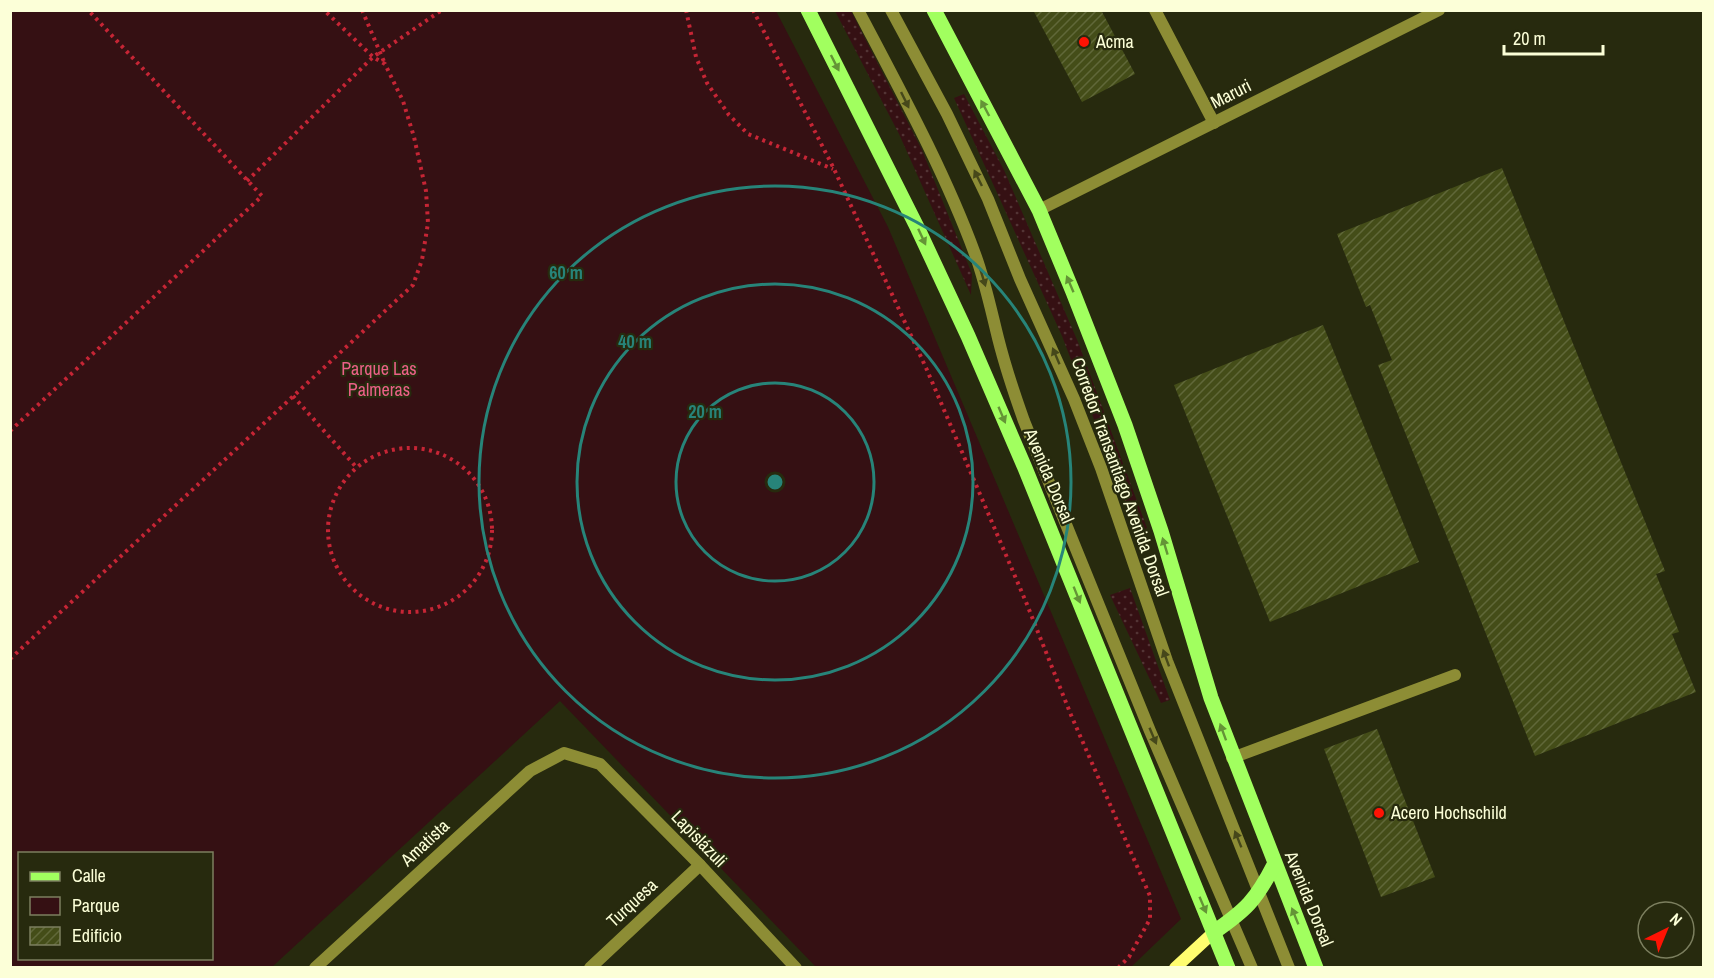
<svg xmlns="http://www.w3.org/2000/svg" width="1714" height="978" viewBox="0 0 1714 978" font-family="'Archivo Narrow',sans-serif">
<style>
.grass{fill:url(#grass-dots)}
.green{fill:#351013;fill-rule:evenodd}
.building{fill:url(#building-hatch)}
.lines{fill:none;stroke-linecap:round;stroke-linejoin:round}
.path{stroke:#c62535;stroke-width:4;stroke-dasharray:3 4.5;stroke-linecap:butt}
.lane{stroke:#8d8d35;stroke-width:12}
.street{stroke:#8d8d35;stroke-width:12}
.secondary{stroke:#fffd6f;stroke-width:12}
.primary{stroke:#a1ff5f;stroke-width:15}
.oneway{fill:#649436}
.oneway2{fill:#46481a}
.ring{fill:none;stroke:#278479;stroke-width:3}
.poi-dot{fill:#ff1304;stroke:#272a0e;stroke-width:2}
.labels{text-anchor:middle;stroke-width:4.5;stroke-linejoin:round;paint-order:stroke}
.poi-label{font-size:18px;fill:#fcffd8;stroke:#272a0e;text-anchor:start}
.street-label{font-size:18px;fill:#fcffd8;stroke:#272a0e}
.park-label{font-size:18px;fill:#eb6088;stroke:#272a0e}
.centre{fill:#278479;stroke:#272a0e;stroke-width:3}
.ring-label{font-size:18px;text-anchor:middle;font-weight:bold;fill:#278479;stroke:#272a0e;stroke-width:4.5;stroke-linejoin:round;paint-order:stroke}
</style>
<defs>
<pattern id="grass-dots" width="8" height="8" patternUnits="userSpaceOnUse" patternTransform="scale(1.5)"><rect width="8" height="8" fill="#351013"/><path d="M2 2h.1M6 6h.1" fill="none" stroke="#533435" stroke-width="1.8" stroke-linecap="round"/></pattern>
<pattern id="building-hatch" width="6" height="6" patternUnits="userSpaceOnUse" patternTransform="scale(1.5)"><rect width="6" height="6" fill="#444d18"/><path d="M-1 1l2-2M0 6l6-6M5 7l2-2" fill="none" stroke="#606839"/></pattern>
</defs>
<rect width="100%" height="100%" fill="#272a0e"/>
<g class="grass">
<path d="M 835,11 L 851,11 L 922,150 L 972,274 L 971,295 L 899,134 Z"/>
<path d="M 964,94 L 1004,170 L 1078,342 L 1147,528 L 1137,532 L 1062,336 L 954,98 Z"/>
<path d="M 1130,588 L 1170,700 L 1161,703 L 1110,595 Z"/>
</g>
<path class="green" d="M 10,11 L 776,11 L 888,227 L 1181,919 L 1131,967 L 816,967 L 560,701 L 272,967 L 11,967 ZM 20,854 L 212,854 L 212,958 L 20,958 Z"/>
<g class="building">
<path d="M 1033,10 L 1101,10 L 1135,74 L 1082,102 Z"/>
<path d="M 1502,168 L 1665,571 L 1656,574 L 1679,632 L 1672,634 L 1696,692 L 1535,756 L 1378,365 L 1392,360 L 1370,305 L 1366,307 L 1337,234 Z"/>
<path d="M 1323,325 L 1419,562 L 1270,622 L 1174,385 Z"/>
<path d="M 1377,729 L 1435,877 L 1381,897 L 1324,749 Z"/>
</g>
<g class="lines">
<g class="path">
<path d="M 362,10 L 385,64"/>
<path d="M 686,10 L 696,57 L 707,83 L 729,115 L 748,134 L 833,169"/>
<path d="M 753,10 L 834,169 L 927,370 L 1026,602 L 1071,715 L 1150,896 L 1150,919 L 1129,957 L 1118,968"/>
<path d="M 247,181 L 373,57 L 442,10"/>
<path d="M 293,396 L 357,468"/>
<path d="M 10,431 L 262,196 L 88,10"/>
<circle cx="410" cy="530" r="82"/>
<path d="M 10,659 L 413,285 L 422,260 L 428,223 L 426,191 L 414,137 L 403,101 L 385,64 L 373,57 L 324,10"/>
</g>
<g class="lane">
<path d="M 858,10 C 900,90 944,170 975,254 C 985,281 991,310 998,338 C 1005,366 1014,393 1024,421 L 1150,731 L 1252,968"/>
<path d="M 891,10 L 947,114 L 988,199 L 1020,279 L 1074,399 L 1101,468 L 1167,661 L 1289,968"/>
<path d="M 1155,10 L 1214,123"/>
<path d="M 1232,758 L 1455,675"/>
</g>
<g class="street">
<path d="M 1039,210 L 1439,10"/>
<path d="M 315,968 L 530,771 L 564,753 L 600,764 L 700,865 L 796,968"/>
<path d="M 590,968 L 700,865"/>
</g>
<path class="secondary" d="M 1175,968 L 1214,932"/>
<g class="primary">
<path d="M 808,10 L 918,229 L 968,336 L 1025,468 L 1228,968"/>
<path d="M 934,10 L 1039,210 L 1073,292 L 1125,425 L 1161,531 L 1211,698 L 1316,968"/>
<path d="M 1214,932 C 1246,910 1256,900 1274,865"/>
</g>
</g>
<defs><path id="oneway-solid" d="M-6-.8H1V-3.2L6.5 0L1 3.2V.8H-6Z" transform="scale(1.5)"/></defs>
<g class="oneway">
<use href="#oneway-solid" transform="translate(835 63) rotate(63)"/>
<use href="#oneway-solid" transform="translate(985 108) rotate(-118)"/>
<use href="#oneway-solid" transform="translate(922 237) rotate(65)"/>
<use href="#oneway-solid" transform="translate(1070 284) rotate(-113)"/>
<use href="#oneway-solid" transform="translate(1002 415) rotate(67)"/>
<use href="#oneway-solid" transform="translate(1165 546) rotate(-107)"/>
<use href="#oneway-solid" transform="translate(1077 595) rotate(68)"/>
<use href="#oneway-solid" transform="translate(1223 732) rotate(-110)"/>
<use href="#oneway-solid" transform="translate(1203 905) rotate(67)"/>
<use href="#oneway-solid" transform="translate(1295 916) rotate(-112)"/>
</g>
<g class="oneway2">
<use href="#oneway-solid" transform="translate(905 100) rotate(64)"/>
<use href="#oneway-solid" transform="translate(978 178) rotate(-116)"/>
<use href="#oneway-solid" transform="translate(983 278) rotate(73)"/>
<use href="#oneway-solid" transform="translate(1056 356) rotate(-113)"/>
<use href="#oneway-solid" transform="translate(1166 658) rotate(-110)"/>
<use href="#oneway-solid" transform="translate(1153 736) rotate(67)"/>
<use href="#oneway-solid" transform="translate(1238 839) rotate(-112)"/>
</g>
<g class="ring">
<circle cx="775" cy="482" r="99"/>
<circle cx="775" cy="482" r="198"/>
<circle cx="775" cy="482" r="296"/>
</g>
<g class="poi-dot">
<circle cx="1084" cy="42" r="6"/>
<circle cx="1379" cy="813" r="6"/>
</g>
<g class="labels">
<g class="poi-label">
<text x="1096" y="48">Acma</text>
<text x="1391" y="819">Acero Hochschild</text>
</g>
<g class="street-label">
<text transform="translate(1231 94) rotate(-27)" y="6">Maruri</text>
<text transform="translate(1049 476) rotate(67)" y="6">Avenida Dorsal</text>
<text transform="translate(1120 477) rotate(70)" y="6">Corredor Transantiago Avenida Dorsal</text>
<text transform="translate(699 839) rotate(46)" y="6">Lapislázuli</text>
<text transform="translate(425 843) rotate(-43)" y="6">Amatista</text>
<text transform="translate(1309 899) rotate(68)" y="6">Avenida Dorsal</text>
<text transform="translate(632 903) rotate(-43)" y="6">Turquesa</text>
</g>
<g class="park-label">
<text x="379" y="375">Parque Las<tspan x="379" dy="21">Palmeras</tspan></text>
</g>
</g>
<circle cx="775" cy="482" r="9" class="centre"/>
<g class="ring-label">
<text x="566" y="279">60 m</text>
<text x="635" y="348">40 m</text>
<text x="705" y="418">20 m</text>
</g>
<rect width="1714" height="978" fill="none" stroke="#fcffd8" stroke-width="24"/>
<rect x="18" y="852" width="195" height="108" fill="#272a0e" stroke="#7c7f5f" stroke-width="1.5"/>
<rect x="30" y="872" width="30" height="9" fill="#a1ff5f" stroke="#7c7f5f" stroke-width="1.5"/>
<text x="72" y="882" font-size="18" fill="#fcffd8">Calle</text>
<rect x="30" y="897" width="30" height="18" fill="#351013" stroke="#7c7f5f" stroke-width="1.5"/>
<text x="72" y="912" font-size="18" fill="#fcffd8">Parque</text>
<rect x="30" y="927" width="30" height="18" fill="url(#building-hatch)" stroke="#7c7f5f" stroke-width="1.5"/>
<text x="72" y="942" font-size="18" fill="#fcffd8">Edificio</text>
<g transform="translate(1666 930) rotate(43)"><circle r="28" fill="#272a0e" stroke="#7c7f5f" stroke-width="1.5"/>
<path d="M0-4.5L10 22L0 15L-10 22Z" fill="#ff1304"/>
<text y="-9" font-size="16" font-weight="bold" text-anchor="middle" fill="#fcffd8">N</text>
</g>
<path d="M1504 45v9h99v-9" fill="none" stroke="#fcffd8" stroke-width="3"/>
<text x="1513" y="45" font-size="18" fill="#fcffd8" stroke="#272a0e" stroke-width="4.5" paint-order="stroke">20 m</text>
</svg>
